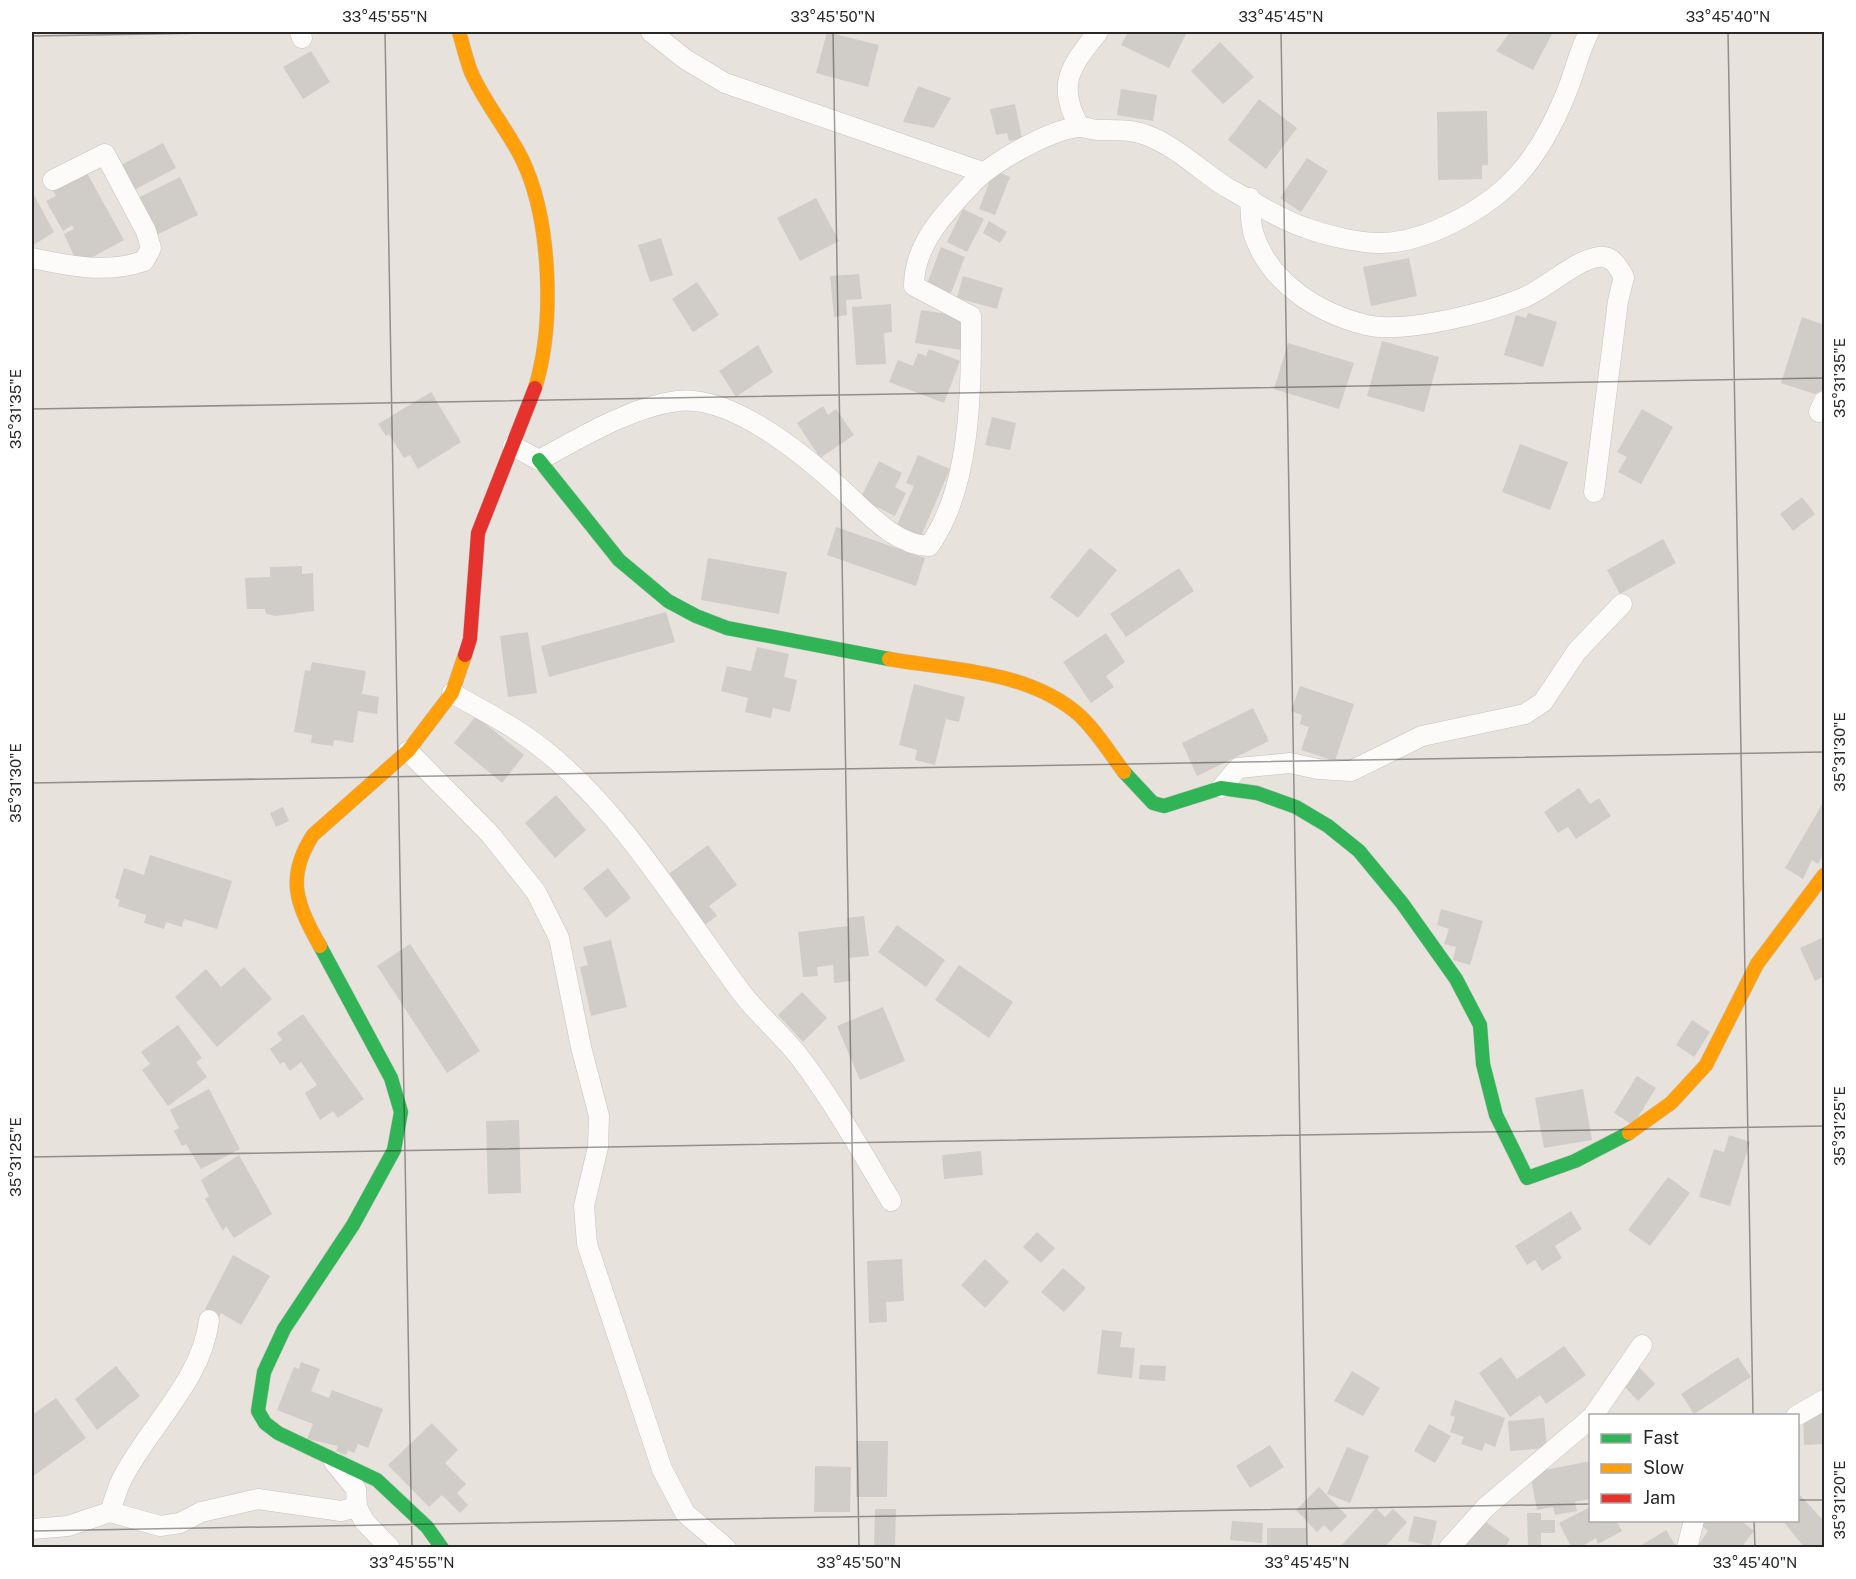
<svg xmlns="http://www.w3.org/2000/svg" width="1856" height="1579" viewBox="0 0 1856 1579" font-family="'Public Sans',sans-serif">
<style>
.building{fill:#d0ccc8}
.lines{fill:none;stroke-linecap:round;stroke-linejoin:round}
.street-casing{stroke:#c4c2c3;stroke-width:21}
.fast-casing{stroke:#c4c2c3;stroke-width:15}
.slow-casing{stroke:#c4c2c3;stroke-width:15}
.jam-casing{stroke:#c4c2c3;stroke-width:15}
.street{stroke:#fcfbfa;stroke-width:20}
.fast{stroke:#30b455;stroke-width:14}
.slow{stroke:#ff9f0a;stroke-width:14}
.jam{stroke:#e5322d;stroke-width:14}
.ticks{fill:none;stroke:#282828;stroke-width:1.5;stroke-opacity:0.45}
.neatline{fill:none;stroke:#282828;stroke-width:2}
.ticks-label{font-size:15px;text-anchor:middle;fill:#282828}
</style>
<rect width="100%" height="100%" fill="#e8e2dc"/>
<g class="building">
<path d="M 827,32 L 879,45 L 868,87 L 816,73 Z"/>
<path d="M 1128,32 L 1187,32 L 1169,68 L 1121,45 Z"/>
<path d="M 1510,32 L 1553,32 L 1533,70 L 1496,51 Z"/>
<path d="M 1220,42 L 1254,77 L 1223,104 L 1191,71 Z"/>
<path d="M 311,51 L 330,82 L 303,99 L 283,67 Z"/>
<path d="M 918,86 L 951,98 L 934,128 L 903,122 Z"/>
<path d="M 1121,89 L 1157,95 L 1153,121 L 1117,115 Z"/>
<path d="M 1259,99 L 1297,128 L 1266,169 L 1228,140 Z"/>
<path d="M 1015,104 L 1022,138 L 1009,141 L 1007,133 L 996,135 L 990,109 Z"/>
<path d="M 1487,111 L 1488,165 L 1482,165 L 1482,179 L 1438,180 L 1437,112 Z"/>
<path d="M 163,143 L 176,168 L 132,191 L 119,166 Z"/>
<path d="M 1307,158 L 1328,171 L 1301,212 L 1280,198 Z"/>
<path d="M 994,170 L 1010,177 L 995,215 L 979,209 Z"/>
<path d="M 87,173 L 124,240 L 78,265 L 64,234 L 74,229 L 72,225 L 63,231 L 46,201 L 56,196 L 53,191 Z"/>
<path d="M 180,177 L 198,215 L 154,236 L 136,199 Z"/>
<path d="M 34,195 L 54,232 L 32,246 L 32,197 Z"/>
<path d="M 816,198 L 839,241 L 800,261 L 777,218 Z"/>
<path d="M 963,209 L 984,219 L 967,252 L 947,242 Z"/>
<path d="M 989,221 L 1007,232 L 1000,243 L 983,233 Z"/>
<path d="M 661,238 L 673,275 L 650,282 L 638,245 Z"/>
<path d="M 941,247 L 965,257 L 951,293 L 927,284 Z"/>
<path d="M 1409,258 L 1417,296 L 1371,306 L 1363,267 Z"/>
<path d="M 859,274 L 862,299 L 846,300 L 847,315 L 834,317 L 830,276 Z"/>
<path d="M 963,276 L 1003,288 L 997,309 L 957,298 Z"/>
<path d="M 697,282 L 719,315 L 693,332 L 672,299 Z"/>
<path d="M 891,304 L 892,332 L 884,333 L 886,364 L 856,365 L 852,307 Z"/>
<path d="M 921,310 L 967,317 L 962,350 L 915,343 Z"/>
<path d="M 1528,313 L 1557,322 L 1543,367 L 1504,355 L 1516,315 L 1526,318 Z"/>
<path d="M 1802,317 L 1824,325 L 1824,384 L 1821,396 L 1781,383 Z"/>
<path d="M 1382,341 L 1439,357 L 1424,412 L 1367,396 Z"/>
<path d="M 1288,343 L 1354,363 L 1339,409 L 1274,389 Z"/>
<path d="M 758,345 L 773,372 L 736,397 L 719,371 Z"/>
<path d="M 929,349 L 960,361 L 944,403 L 889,382 L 898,360 L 913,366 L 918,353 L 926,356 Z"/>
<path d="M 431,392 L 461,442 L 418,469 L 410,455 L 404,458 L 389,434 L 386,436 L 378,424 Z"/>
<path d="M 823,406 L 828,415 L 836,409 L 854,435 L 820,458 L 797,423 Z"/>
<path d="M 1642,409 L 1673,427 L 1641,484 L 1618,472 L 1627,457 L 1617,452 Z"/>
<path d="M 992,417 L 1016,423 L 1010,450 L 985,445 Z"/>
<path d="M 1520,444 L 1568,462 L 1550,510 L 1502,492 Z"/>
<path d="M 918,455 L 950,469 L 921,536 L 897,525 L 914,486 L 906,483 Z"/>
<path d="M 879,461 L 902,473 L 895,487 L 906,493 L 895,516 L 860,499 Z"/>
<path d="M 1802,497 L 1815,514 L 1793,531 L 1780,514 Z"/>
<path d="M 836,527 L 925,558 L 916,586 L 827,555 Z"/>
<path d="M 1663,539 L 1676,563 L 1620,594 L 1607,570 Z"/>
<path d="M 1090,548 L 1117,570 L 1078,618 L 1050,597 Z"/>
<path d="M 708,558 L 787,572 L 779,614 L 701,600 Z"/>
<path d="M 302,566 L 302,574 L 313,573 L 314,611 L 276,616 L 266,614 L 265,609 L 247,609 L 245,578 L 270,577 L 270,567 Z"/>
<path d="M 1179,568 L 1194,591 L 1126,637 L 1110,614 Z"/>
<path d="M 666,612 L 675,642 L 549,677 L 541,646 Z"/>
<path d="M 528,632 L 537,693 L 508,697 L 500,636 Z"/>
<path d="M 1106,633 L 1125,662 L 1106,676 L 1114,687 L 1091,703 L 1063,662 Z"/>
<path d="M 757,647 L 789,654 L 784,677 L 797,680 L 790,712 L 773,708 L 771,718 L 745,712 L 748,698 L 721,691 L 727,666 L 751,671 Z"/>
<path d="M 312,662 L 366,671 L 362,694 L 379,697 L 377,714 L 358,711 L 353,743 L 334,740 L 333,746 L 311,743 L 312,735 L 294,732 L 305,670 L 310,671 Z"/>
<path d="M 914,684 L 965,697 L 959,722 L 946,719 L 935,765 L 915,760 L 917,750 L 899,745 Z"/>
<path d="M 1300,686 L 1354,704 L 1335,761 L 1301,750 L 1309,727 L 1300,724 L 1302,715 L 1291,711 Z"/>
<path d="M 1253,708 L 1269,741 L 1197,776 L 1182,743 Z"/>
<path d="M 476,716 L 524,755 L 502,783 L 454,743 Z"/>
<path d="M 1579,788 L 1590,804 L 1599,798 L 1611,816 L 1576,839 L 1568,827 L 1558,833 L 1544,812 Z"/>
<path d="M 556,795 L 586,830 L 555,858 L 525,823 Z"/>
<path d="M 1824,801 L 1824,853 L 1818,864 L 1812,860 L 1803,879 L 1785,868 Z"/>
<path d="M 283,807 L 289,821 L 276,827 L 270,813 Z"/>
<path d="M 708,845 L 737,885 L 709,906 L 717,916 L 699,929 L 662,879 Z"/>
<path d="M 150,855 L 232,881 L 217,929 L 184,919 L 182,927 L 166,922 L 164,929 L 144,923 L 146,915 L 118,906 L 120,900 L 115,898 L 124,868 L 144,875 Z"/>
<path d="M 608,868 L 631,898 L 606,918 L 583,888 Z"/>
<path d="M 1441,909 L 1483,921 L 1470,965 L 1453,960 L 1456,947 L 1444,944 L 1449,929 L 1437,925 Z"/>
<path d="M 864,916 L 869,956 L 849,958 L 851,981 L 834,983 L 833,965 L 817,967 L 818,976 L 803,977 L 798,932 L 848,926 L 847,918 Z"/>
<path d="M 897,925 L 945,960 L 926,987 L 878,952 Z"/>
<path d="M 1824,937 L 1824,976 L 1815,981 L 1800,948 Z"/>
<path d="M 611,940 L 627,1007 L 591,1016 L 580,967 L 588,965 L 583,947 Z"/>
<path d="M 410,944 L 480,1051 L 447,1073 L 377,966 Z"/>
<path d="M 959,965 L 1013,1002 L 989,1038 L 935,1000 Z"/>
<path d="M 244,967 L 272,999 L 217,1047 L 175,997 L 206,969 L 221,987 Z"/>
<path d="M 802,992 L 827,1018 L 803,1042 L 778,1015 Z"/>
<path d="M 883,1007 L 905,1061 L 860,1080 L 837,1026 Z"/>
<path d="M 303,1014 L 364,1099 L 338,1118 L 333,1111 L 320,1120 L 305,1093 L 317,1085 L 301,1062 L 290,1071 L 284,1062 L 280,1064 L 270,1049 L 282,1040 L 277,1033 Z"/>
<path d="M 1692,1020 L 1710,1032 L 1694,1057 L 1676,1045 Z"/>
<path d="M 178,1025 L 202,1058 L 196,1062 L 207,1077 L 168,1106 L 142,1070 L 150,1064 L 141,1052 Z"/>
<path d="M 1637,1076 L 1656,1088 L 1633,1125 L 1614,1113 Z"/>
<path d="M 209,1089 L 240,1149 L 201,1169 L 186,1144 L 182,1146 L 174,1131 L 179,1128 L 170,1110 Z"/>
<path d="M 1583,1089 L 1592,1140 L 1544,1148 L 1535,1098 Z"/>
<path d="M 519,1120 L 521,1193 L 488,1194 L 486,1121 Z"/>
<path d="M 1729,1135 L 1750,1142 L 1730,1206 L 1699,1197 L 1714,1149 L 1724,1152 Z"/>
<path d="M 981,1151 L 983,1175 L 944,1179 L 942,1155 Z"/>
<path d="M 239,1155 L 272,1214 L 234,1238 L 226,1226 L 223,1231 L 205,1199 L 209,1196 L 201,1180 Z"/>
<path d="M 1668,1177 L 1690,1193 L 1650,1246 L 1628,1230 Z"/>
<path d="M 1571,1211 L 1582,1229 L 1555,1246 L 1562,1258 L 1542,1271 L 1535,1260 L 1527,1265 L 1515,1246 Z"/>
<path d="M 1037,1232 L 1055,1248 L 1041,1263 L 1023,1247 Z"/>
<path d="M 233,1255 L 270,1276 L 241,1325 L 221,1313 L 219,1317 L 205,1309 Z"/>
<path d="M 902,1259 L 904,1301 L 886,1302 L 887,1322 L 869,1323 L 867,1261 Z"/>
<path d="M 985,1259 L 1009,1282 L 985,1308 L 961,1285 Z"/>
<path d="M 1063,1268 L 1086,1288 L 1064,1312 L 1041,1292 Z"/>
<path d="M 1102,1330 L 1122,1332 L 1120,1347 L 1135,1348 L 1132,1378 L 1097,1374 Z"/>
<path d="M 1564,1346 L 1586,1375 L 1546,1404 L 1540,1395 L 1510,1417 L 1479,1373 L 1501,1357 L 1517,1379 Z"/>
<path d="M 1738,1357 L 1751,1377 L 1694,1414 L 1681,1394 Z"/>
<path d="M 301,1362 L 320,1369 L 311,1391 L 329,1398 L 332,1390 L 383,1409 L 368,1448 L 358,1444 L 354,1453 L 348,1450 L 346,1455 L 336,1451 L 338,1446 L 307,1439 L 313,1424 L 277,1410 L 294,1367 L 299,1369 Z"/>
<path d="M 1140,1365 L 1166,1366 L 1165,1381 L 1139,1379 Z"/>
<path d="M 116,1366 L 140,1396 L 97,1430 L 75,1399 Z"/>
<path d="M 1638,1366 L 1655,1384 L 1638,1401 L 1621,1383 Z"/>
<path d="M 1352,1371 L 1380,1388 L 1363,1416 L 1334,1401 Z"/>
<path d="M 56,1398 L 86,1438 L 32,1477 L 32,1415 Z"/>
<path d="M 1455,1400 L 1505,1418 L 1495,1447 L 1485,1443 L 1482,1451 L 1461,1444 L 1464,1437 L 1450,1432 L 1455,1417 L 1450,1415 Z"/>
<path d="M 1824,1411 L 1824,1444 L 1804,1445 L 1803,1412 Z"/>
<path d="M 1544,1418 L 1547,1448 L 1510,1451 L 1508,1421 Z"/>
<path d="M 432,1423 L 458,1450 L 445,1463 L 466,1484 L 457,1493 L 468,1505 L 460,1513 L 442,1495 L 429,1507 L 388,1465 Z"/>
<path d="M 1429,1424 L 1451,1436 L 1435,1463 L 1414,1451 Z"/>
<path d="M 856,1441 L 888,1441 L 887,1497 L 856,1497 Z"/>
<path d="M 1270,1445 L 1284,1467 L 1250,1488 L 1236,1466 Z"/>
<path d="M 1347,1447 L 1369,1456 L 1350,1503 L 1327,1494 Z"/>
<path d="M 1590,1461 L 1590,1499 L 1575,1502 L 1577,1511 L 1555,1515 L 1553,1507 L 1537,1510 L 1530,1473 Z"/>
<path d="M 815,1466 L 851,1467 L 850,1512 L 814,1512 Z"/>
<path d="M 1319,1487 L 1347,1516 L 1331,1532 L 1324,1525 L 1317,1532 L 1296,1510 Z"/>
<path d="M 1798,1493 L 1824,1521 L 1824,1548 L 1805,1548 L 1782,1520 L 1798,1520 Z"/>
<path d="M 1590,1507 L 1590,1520 L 1616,1520 L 1622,1531 L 1598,1544 L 1596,1538 L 1579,1548 L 1572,1548 L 1559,1523 Z"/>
<path d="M 1376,1508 L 1385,1517 L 1393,1509 L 1407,1522 L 1384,1548 L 1339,1548 Z"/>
<path d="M 875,1509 L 896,1509 L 895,1548 L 874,1548 Z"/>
<path d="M 1527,1513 L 1541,1513 L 1541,1520 L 1555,1520 L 1555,1533 L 1541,1533 L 1541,1545 L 1528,1545 Z"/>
<path d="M 1414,1516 L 1437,1521 L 1431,1546 L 1408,1541 Z"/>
<path d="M 1483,1520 L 1510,1539 L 1505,1548 L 1464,1548 Z"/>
<path d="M 1695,1520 L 1740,1520 L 1754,1531 L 1741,1548 L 1696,1548 L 1708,1531 Z"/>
<path d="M 1232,1521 L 1263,1523 L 1262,1543 L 1230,1540 Z"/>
<rect x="1267" y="1528" width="39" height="20"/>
<path d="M 1666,1530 L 1677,1548 L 1637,1548 Z"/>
</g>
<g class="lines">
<g class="street-casing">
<g id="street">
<path d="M 300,32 L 302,38"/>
<path d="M 651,32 L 685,59 L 725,83 L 982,172"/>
<path d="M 1080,127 C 1055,85 1071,66 1098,32"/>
<path d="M 1250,198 C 1251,210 1250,224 1254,235 C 1270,283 1318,313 1366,325 C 1404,334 1487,313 1523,298 C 1548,288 1573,261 1598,257 C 1613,255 1617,266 1624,277 L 1618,301 L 1594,492"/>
<path d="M 32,258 C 70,266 106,274 144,261 L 151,248 L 146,231 L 105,154 L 53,180"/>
<path d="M 1819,412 L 1824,401"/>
<path d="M 513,446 L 539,460 C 582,437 628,408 677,401 C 736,394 814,463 853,500 C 874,520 899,545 929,546 C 972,487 971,387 971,316 L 914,286 C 914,245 943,215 970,186 C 989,164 1050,129 1080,127 C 1086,127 1092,130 1098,130 C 1116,130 1134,129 1151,137 C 1179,149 1201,171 1226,187 C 1252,201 1279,219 1306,228 C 1325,235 1362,244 1382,243 C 1427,242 1487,209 1517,176 C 1539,152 1555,121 1567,91 C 1575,71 1579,51 1589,32"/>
<path d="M 452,693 C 483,711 516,727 544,750 C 621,810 682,913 741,992 C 759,1016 783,1035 801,1059 C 835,1104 862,1153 891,1201"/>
<path d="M 408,751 L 490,834 L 536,892 L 559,938 L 581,1047 L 599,1116 L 598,1147 L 584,1206 L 587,1244 L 662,1469 L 685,1513 L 726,1548"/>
<path d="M 1221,788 L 1238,768 L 1290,763 L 1318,769 L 1351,771 L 1422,736 L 1525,714 L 1543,702 L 1577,651 L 1622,604"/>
<path d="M 1593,1416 L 1642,1345"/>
<path d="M 1796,1416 L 1824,1400"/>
<path d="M 334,1462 L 356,1489 L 357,1507 L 364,1521 L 390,1548"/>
<path d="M 110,1512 C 114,1501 117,1488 123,1477 C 150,1425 202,1380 209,1320"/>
<path d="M 32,1529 L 68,1526 L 110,1512 L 160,1526 L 180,1523 L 201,1512 L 258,1499 L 341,1511 L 357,1507"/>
<path d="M 1449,1548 L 1486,1507 L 1590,1419"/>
<path d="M 1687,1548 L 1694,1520"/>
</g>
</g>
<g class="fast-casing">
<g id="fast">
<path d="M 539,460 L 619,560 L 668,601 L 696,616 L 727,628 L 889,659"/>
<path d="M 1124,772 L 1153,803 L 1164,806 L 1221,788 L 1257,793 L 1296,807 L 1328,826 L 1359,851 L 1402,903 L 1456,979 L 1480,1025 L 1483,1064 L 1496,1115 L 1527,1178 L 1575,1161 L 1629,1133"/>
<path d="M 320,946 L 391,1078 L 401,1112 L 394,1150 L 353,1225 L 284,1329 L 264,1372 L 258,1411 L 265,1423 L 278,1433 L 377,1480 L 427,1527 L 442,1548"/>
</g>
</g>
<g class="slow-casing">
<g id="slow">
<path d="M 459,32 C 463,45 466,59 471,72 C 484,102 507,129 522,159 C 551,219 555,324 535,388"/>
<path d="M 889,659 C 951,670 1027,670 1078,714 C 1096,730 1109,752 1124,772"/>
<path d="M 320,946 C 297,905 285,878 313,835 L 408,751 L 452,693 L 465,655"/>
<path d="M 1629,1133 L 1671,1103 L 1706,1065 L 1757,964 L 1824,875"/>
</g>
</g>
<g class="jam-casing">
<path id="jam" d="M 465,655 L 470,639 L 478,533 L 535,388"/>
</g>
<use href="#street" class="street"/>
<use href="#fast" class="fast"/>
<use href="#slow" class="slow"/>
<use href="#jam" class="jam"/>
</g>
<path class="ticks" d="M 385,32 L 412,1548M 833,32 L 859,1548M 1281,32 L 1307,1548M 1728,32 L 1753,1416M 32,36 L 264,32M 32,409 L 1824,378M 32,783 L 1824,752M 32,1157 L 1824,1126M 1798,1500 L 1824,1500M 1754,1520 L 1755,1548M 32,1531 L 1590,1504"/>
<rect width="1856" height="1579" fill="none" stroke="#ffffff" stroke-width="66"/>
<rect x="1589" y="1414" width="210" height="108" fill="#ffffff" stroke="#a9a9a9" stroke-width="1.5"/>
<rect x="1601" y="1434" width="30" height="9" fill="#30b455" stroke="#a9a9a9" stroke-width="1.5"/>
<text x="1643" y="1444" font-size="18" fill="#282828">Fast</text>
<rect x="1601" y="1464" width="30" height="9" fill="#ff9f0a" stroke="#a9a9a9" stroke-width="1.5"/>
<text x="1643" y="1474" font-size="18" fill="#282828">Slow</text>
<rect x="1601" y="1494" width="30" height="9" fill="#e5322d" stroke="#a9a9a9" stroke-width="1.5"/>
<text x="1643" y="1504" font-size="18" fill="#282828">Jam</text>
<rect x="33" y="33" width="1790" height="1513" class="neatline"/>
<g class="ticks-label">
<text x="385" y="22">33°45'55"N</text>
<text x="833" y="22">33°45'50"N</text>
<text x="1281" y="22">33°45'45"N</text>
<text x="1728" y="22">33°45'40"N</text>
<text transform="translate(1840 378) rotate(-90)" y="5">35°31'35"E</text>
<text transform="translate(16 409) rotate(-90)" y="5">35°31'35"E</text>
<text transform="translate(1840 752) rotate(-90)" y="5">35°31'30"E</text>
<text transform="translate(16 783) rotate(-90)" y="5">35°31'30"E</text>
<text transform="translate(1840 1126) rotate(-90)" y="5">35°31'25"E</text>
<text transform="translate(16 1157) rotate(-90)" y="5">35°31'25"E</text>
<text transform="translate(1840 1500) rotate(-90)" y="5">35°31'20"E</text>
<text x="412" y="1568">33°45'55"N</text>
<text x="859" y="1568">33°45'50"N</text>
<text x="1307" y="1568">33°45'45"N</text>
<text x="1755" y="1568">33°45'40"N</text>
</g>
</svg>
